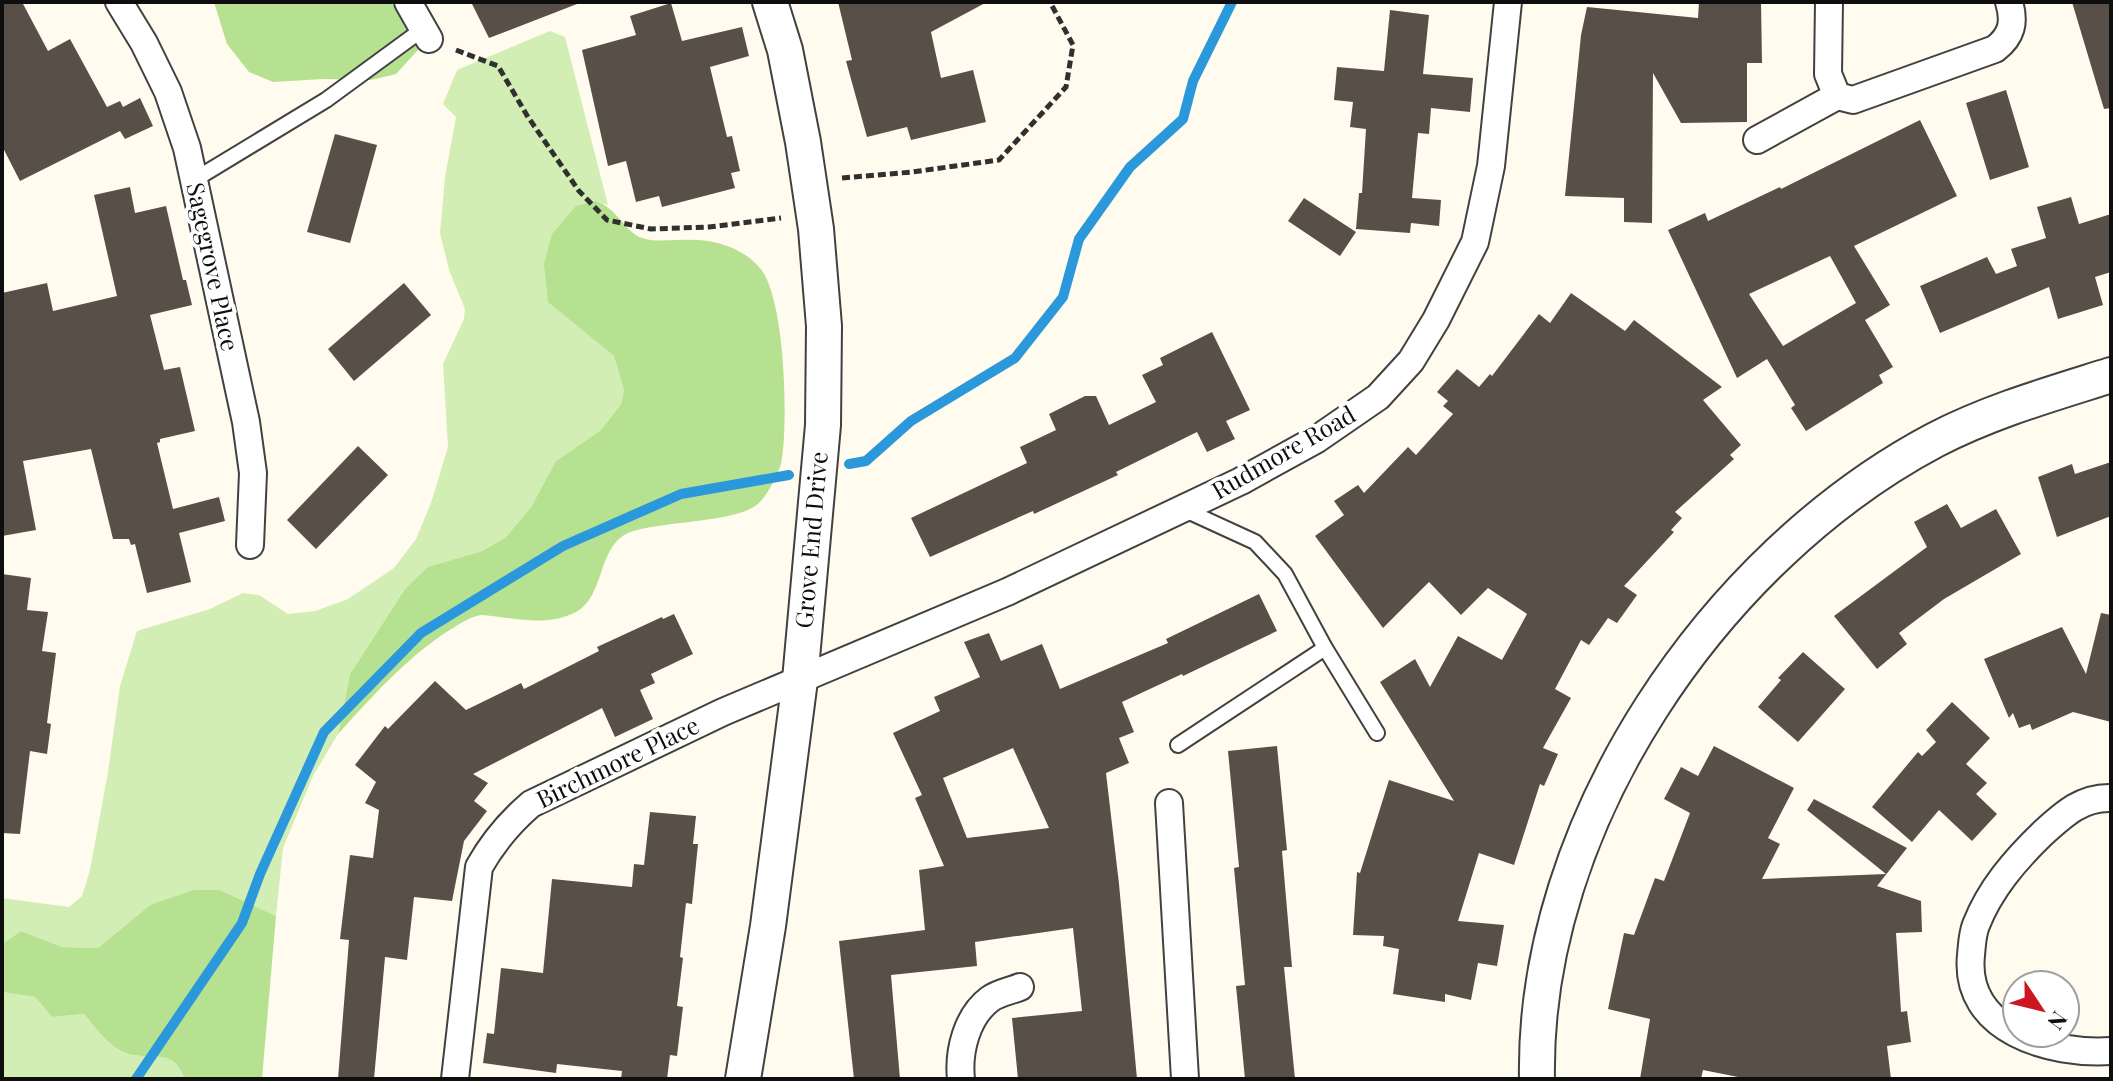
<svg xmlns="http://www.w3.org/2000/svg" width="2113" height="1081" viewBox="0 0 2113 1081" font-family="'Playfair Display',serif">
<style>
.green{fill:#d3eeb4}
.forest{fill:#b6e191}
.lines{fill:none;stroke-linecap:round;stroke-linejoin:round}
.stream{stroke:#2c98dc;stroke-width:10}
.building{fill:#584f49;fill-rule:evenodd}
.service-casing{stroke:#414141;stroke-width:18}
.minor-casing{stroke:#414141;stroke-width:30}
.tertiary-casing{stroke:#414141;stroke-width:38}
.path{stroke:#303030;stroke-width:5;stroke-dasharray:8 4;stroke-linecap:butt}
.service{stroke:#fff;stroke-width:14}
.minor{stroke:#fff;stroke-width:26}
.tertiary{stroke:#fff;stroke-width:34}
.labels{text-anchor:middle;stroke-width:8;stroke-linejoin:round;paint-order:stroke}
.street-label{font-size:24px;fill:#0e0e0e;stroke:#fff}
</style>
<rect width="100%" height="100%" fill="#fffcef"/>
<g class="green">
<path d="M 550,31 L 565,37 L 608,205 L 596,201 L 548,301 L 614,356 L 624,390 L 621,404 L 601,430 L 556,461 L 531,507 L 505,538 L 482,551 L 429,567 L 405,589 L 350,674 L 338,734 L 313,776 L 283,848 L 276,916 L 220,890 L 150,905 L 98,948 L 62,947 L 21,931 L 2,944 L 2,898 L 69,907 L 82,896 L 90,870 L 108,772 L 120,686 L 137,631 L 210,609 L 243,593 L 259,595 L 288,614 L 315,611 L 348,599 L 394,568 L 416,539 L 431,503 L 448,447 L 443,364 L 464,319 L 465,309 L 449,270 L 440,233 L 445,177 L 456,117 L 443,104 L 457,70 Z"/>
<path d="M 2,992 L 35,997 L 52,1017 L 84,1014 C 95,1027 109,1047 126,1053 C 150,1062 172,1045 185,1079 L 2,1079 Z"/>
</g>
<g class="forest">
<path d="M 214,2 L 391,2 L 418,50 L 396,74 L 371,80 L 323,79 L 273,82 L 249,72 L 227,44 Z"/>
<path d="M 596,201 C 617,208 625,232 642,238 C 654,242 666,240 678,240 C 709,238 739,244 760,268 C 785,297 788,419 782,458 C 781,470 769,492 761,501 C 742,524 659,520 628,533 C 597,547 605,597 576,612 C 551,625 525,620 499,617 C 493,616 486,615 481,615 C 469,617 458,625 448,631 C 405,659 373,696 338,734 L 350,674 L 405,589 L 428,567 L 482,551 L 505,538 L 531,507 L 556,461 L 601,430 L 621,404 L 624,390 L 614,356 L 548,302 L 544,264 L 552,234 L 576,206 Z"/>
<path d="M 194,890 L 220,890 L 276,916 L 262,1079 L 185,1079 C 172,1045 150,1062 126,1053 C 109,1047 95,1027 84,1014 L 52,1017 L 35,997 L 2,992 L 2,944 L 21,931 L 62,947 L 98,948 L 150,905 Z"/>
</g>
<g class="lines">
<g class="stream">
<path d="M 849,464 L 866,461 L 911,421 L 1015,358 L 1063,297 L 1079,239 L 1130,167 L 1183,119 L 1193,81 L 1232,2"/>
<path d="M 136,1079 L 242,923 L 260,874 L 324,732 L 421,633 L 563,546 L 681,494 L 789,475"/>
</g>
</g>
<g class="building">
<path d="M 2,2 L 22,2 L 48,51 L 70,39 L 107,107 L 120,101 L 123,107 L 140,98 L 153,126 L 125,139 L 120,131 L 20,181 L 2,146 Z"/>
<path d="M 471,2 L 576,2 L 577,4 L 489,38 Z"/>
<path d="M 838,2 L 987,2 L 931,32 L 941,78 L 973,70 L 986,122 L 911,140 L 907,127 L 867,137 L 846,61 L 852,60 Z"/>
<path d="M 1699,2 L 1761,2 L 1762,63 L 1747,63 L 1747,122 L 1681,123 L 1653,73 L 1652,223 L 1624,222 L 1624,198 L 1565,196 L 1581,35 L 1587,7 L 1698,18 Z"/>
<path d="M 2072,2 L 2111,2 L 2111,108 L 2104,109 Z"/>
<path d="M 671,3 L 682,41 L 742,27 L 749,56 L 710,67 L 727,137 L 732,136 L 740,171 L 731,173 L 735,188 L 662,207 L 659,196 L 636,202 L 626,161 L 608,166 L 582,50 L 636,35 L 630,16 Z"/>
<path d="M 1390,10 L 1429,15 L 1423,74 L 1473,78 L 1470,112 L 1431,108 L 1429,134 L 1418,133 L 1412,198 L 1441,200 L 1439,226 L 1411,223 L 1410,233 L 1356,229 L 1359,193 L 1362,193 L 1366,129 L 1350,127 L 1353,102 L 1334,100 L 1337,67 L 1384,71 Z"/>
<path d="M 2006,90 L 2029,167 L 1990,180 L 1966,103 Z"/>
<path d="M 1920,120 L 1957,196 L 1854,246 L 1890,305 L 1865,320 L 1893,367 L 1879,375 L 1883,383 L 1806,431 L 1791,408 L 1795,405 L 1767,359 L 1737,378 L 1668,230 L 1705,213 L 1708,221 L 1780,187 L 1781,189 ZM 1830,256 L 1856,303 L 1783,346 L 1749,294 Z"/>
<path d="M 335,134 L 377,145 L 350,243 L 307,232 Z"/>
<path d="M 130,187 L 135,213 L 166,206 L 183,280 L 186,280 L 192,305 L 150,315 L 164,370 L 180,367 L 195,431 L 160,439 L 160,442 L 157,443 L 173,509 L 219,497 L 225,521 L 179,533 L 191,582 L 147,593 L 135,544 L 131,545 L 129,539 L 113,539 L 91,449 L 23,461 L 36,530 L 2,536 L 2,293 L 47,283 L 53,311 L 117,296 L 94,195 Z"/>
<path d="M 2071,197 L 2079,224 L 2111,214 L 2111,272 L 2095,277 L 2103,305 L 2058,319 L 2049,287 L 1940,333 L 1920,286 L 1987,257 L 1996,274 L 2017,266 L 2011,249 L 2046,238 L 2037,207 Z"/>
<path d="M 1304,198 L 1356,232 L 1340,256 L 1288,221 Z"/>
<path d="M 404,283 L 431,315 L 354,381 L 328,349 Z"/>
<path d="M 1571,293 L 1625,331 L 1634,320 L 1722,387 L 1703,400 L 1741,445 L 1730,455 L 1734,459 L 1675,512 L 1682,518 L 1671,530 L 1674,532 L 1624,586 L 1637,595 L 1617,623 L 1608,618 L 1589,645 L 1581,640 L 1555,689 L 1571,698 L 1543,748 L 1558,754 L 1544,786 L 1540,784 L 1514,865 L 1479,853 L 1458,921 L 1504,925 L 1497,966 L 1478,963 L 1471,1000 L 1445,994 L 1445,1002 L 1393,994 L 1399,949 L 1383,946 L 1384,936 L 1353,935 L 1357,872 L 1360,873 L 1389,780 L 1454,801 L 1380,682 L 1415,659 L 1430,687 L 1458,636 L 1502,660 L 1527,614 L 1488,588 L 1461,615 L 1429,582 L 1383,628 L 1315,536 L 1344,515 L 1334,501 L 1358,485 L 1364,493 L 1408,447 L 1416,455 L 1453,414 L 1443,406 L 1448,401 L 1437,392 L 1457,369 L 1479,387 L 1490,374 L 1492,376 L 1539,314 L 1550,323 Z"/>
<path d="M 1212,332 L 1250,410 L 1226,421 L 1235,439 L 1207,452 L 1197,432 L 1116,472 L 1118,475 L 1034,514 L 1033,511 L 930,557 L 911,518 L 1027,463 L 1020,447 L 1056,430 L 1049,414 L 1085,396 L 1096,396 L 1109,425 L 1156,402 L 1142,375 L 1163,365 L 1160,358 Z"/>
<path d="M 358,446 L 388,475 L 316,549 L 287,520 Z"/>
<path d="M 2111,462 L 2111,516 L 2057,537 L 2038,477 L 2072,464 L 2075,474 Z"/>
<path d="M 1947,504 L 1961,528 L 1996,509 L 2021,554 L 1944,599 L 1899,633 L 1907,644 L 1877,669 L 1834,616 L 1927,547 L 1914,522 Z"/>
<path d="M 2,574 L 31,578 L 27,610 L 48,612 L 42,651 L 56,653 L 47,723 L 51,724 L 47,754 L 30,751 L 20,834 L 2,833 Z"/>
<path d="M 1259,594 L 1277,631 L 1183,676 L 1182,674 L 1122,702 L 1134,732 L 1119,738 L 1129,763 L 1106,773 L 1119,884 L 1137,1079 L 1018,1079 L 1012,1018 L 1082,1011 L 1073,928 L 975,942 L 977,966 L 891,975 L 900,1079 L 854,1079 L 839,941 L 925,930 L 919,870 L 944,866 L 915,798 L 922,795 L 893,733 L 940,711 L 934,697 L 980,677 L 964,642 L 989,633 L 1001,661 L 1042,644 L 1060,689 L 1168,643 L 1166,639 ZM 1013,748 L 1049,828 L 967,838 L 943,778 Z"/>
<path d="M 2101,613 L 2111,615 L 2111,722 L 2073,712 L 2032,730 L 2030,724 L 2019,728 L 2013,713 L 2009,718 L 1984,659 L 2062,627 L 2086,674 Z"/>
<path d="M 674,614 L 693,654 L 651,674 L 655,683 L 640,690 L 653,719 L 615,737 L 602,708 L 473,774 L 488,783 L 474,801 L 487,811 L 464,841 L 452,901 L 414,897 L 407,960 L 385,957 L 374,1079 L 338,1079 L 349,940 L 340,939 L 350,855 L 373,858 L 379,810 L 365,803 L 376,782 L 355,765 L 385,726 L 388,729 L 435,681 L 466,710 L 521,683 L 524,689 L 599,651 L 597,647 L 662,617 L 663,619 Z"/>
<path d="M 1803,652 L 1845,689 L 1798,742 L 1758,707 L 1781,680 L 1778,678 Z"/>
<path d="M 1952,702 L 1990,738 L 1966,764 L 1987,783 L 1976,794 L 1997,814 L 1972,841 L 1939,810 L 1912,842 L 1872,807 L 1918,752 L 1922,756 L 1936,742 L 1926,730 Z"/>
<path d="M 1277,746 L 1287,850 L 1282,851 L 1292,967 L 1284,967 L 1295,1079 L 1245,1079 L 1236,986 L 1245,985 L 1234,868 L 1239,867 L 1228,751 Z"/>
<path d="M 1714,746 L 1794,788 L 1768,838 L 1780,844 L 1762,879 L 1886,874 L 1807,810 L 1814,799 L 1907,848 L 1877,886 L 1921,901 L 1922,932 L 1896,933 L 1901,1012 L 1907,1011 L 1911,1042 L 1887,1046 L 1891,1079 L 1748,1079 L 1703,1070 L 1701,1079 L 1640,1079 L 1650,1019 L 1608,1009 L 1624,933 L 1634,935 L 1655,878 L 1664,881 L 1690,813 L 1664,799 L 1681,767 L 1698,776 Z"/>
<path d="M 650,812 L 696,816 L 693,844 L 698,844 L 692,904 L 686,903 L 680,957 L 683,958 L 677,1006 L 683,1007 L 677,1056 L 670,1055 L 667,1079 L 621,1079 L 622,1071 L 557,1064 L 556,1073 L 483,1063 L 487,1033 L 494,1034 L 501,968 L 543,973 L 552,879 L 632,887 L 634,864 L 644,865 Z"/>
</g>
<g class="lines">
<g class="service-casing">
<g id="service">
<path d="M 194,180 L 326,100 L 423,29"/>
<path d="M 1183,509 L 1255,542 L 1285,574 L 1325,648 L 1377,733"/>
<path d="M 1178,745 L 1325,648"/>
</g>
</g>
<g class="minor-casing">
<g id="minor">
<path d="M 119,2 L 144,43 L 168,92 L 187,148 L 246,422 L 253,473 L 250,545"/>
<path d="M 408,2 L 429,39"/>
<path d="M 1829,2 L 1828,74 L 1837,96 L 1853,100 L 1995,49 C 2012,36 2015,22 2009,2"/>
<path d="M 1757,140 L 1837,96"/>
<path d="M 2111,798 C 2082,797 2064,814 2043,833 C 2015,860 1990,889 1976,925 C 1972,935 1972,946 1971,955 C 1963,1031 2051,1055 2111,1051"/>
<path d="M 1169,803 L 1185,1079"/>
<path d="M 455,1079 L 479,867 C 493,842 509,823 531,804 L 723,712 L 1007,592 L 1241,481 L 1317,439 L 1378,397 L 1411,361 L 1436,320 L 1475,242 L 1491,166 L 1508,2"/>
<path d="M 961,1079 C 958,1051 967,1016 990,999 C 998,993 1010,991 1020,987"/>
</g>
</g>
<g class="tertiary-casing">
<g id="tertiary">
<path d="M 743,1079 L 768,926 L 800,680 L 823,425 L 824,326 L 816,229 L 803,142 L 785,50 L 770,2"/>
<path d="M 1537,1079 C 1532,824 1714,557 1935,440 C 1991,411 2051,394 2111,375"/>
</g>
</g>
<g class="path">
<path d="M 456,50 L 498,66 L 528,117 L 579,191 L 607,220 L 651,229 L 709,227 L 781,218"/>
<path d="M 842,178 L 912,172 L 999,160 L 1066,87 L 1073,45 L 1050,2"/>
</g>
<use href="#service" class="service"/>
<use href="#minor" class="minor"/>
<use href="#tertiary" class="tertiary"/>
</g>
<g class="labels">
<g class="street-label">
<text transform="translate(212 267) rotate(78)" y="8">Sagegrove Place</text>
<text transform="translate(1284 453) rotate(-30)" y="8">Rudmore Road</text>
<text transform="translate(812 540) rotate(-85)" y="8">Grove End Drive</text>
<text transform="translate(618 763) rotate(-26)" y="8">Birchmore Place</text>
</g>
</g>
<rect width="2113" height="1081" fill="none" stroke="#0e0e0e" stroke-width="8"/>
<g transform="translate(2041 1009) rotate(125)"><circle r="38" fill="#ffffff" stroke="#9f9f9f" stroke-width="2"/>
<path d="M0-6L14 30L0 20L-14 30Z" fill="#ce1621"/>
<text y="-12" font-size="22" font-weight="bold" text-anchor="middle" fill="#0e0e0e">N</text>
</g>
</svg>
